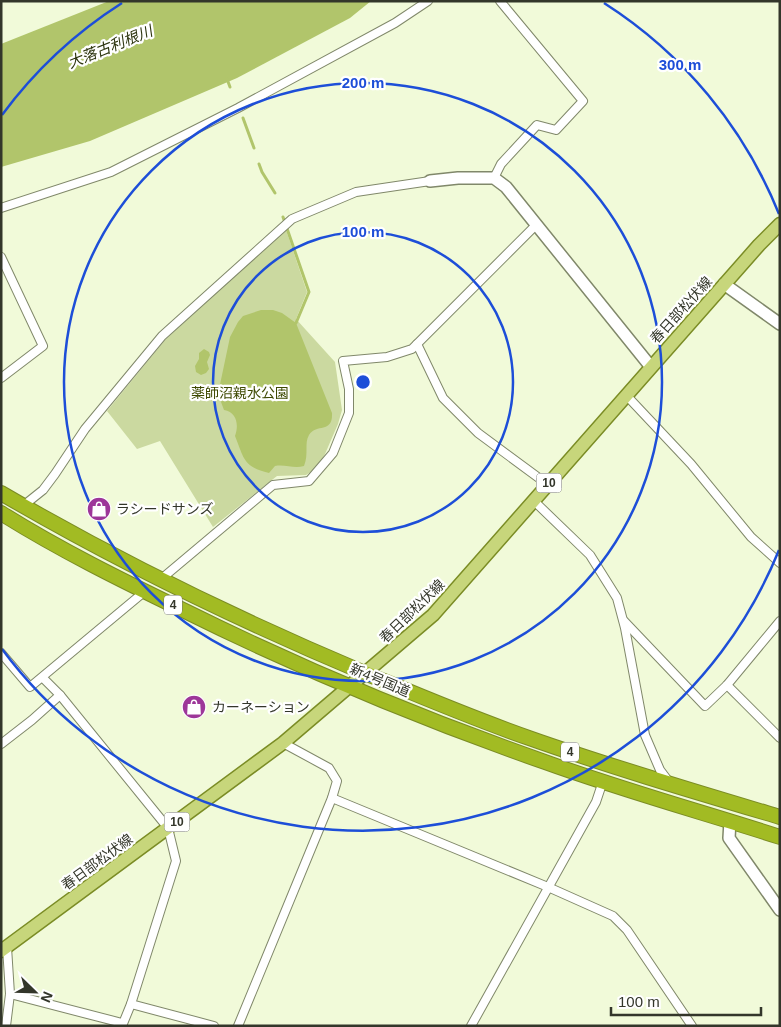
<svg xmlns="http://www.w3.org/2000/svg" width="781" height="1027" viewBox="0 0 781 1027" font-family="Arial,'Noto Sans JP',sans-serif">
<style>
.green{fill:#cbd9a0}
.water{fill:#b1c56b}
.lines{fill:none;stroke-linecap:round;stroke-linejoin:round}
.stream{stroke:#b1c56b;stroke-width:3}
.street-casing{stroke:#80886a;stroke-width:10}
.secondary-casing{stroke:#80886a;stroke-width:14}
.primary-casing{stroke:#7b8c25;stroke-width:15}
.highway-casing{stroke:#7b8c25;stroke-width:16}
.street{stroke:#fff;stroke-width:8}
.secondary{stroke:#fff;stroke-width:11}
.primary{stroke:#c7d67b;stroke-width:12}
.highway{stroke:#a2bb23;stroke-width:14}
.ring{fill:none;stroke:#1d4ed8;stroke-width:2.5}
.labels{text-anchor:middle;stroke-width:4.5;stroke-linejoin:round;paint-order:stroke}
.shield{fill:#fff;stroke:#70726a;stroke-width:1}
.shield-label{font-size:12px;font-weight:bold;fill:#33362a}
.street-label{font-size:14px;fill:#33362a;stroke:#fff}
.park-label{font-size:14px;fill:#3e4902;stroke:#fff}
.poi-label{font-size:14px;fill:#33362a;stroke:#fff;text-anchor:start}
.water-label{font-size:15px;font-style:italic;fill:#2d350f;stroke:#fff}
.centre{fill:#1d4ed8;stroke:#fff;stroke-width:2.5}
.ring-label{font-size:15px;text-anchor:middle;font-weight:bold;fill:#1d4ed8;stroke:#fff;stroke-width:4.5;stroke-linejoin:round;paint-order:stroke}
</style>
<rect width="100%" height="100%" fill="#f1fad9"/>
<path class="green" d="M 285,227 L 307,292 L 296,319 L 335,362 L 342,410 L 338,424 L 325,454 L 317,468 L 306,475 L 277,476 L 213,527 L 160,441 L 137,449 L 107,411 L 165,340 Z"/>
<g class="water">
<path d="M 109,1 L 371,1 L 350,18 L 237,78 L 90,141 L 1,167 L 1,44 Z"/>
<path d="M 261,310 L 273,310 L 282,313 L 296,323 L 332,413 C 333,434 317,423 309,435 C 304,443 309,454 304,466 C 294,469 285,464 275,466 L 269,473 C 243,467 244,458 235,436 C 239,425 237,412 224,410 L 218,394 L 230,337 L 238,322 L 243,316 Z"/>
<path d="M 204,349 L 209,352 L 210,355 L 207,362 L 209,369 L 206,373 L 201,375 L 196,372 L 195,366 L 199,359 L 199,353 Z"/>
</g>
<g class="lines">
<g class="stream">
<path d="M 227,79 L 230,87"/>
<path d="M 243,118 L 254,148"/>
<path d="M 259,164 L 262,172 L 275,193"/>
<path d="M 283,217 L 309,292 L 296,323"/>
</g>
<g class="street-casing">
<g id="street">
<path d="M 494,178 L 501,164 L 537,125 L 556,130 L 583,101 L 500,1"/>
<path d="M 1,208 L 111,172 L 238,108 L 395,23 L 428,1"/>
<path d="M 1,257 L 43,346 L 1,378"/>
<path d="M 417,344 L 443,398 L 478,433 L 547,484"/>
<path d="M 626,395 L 691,464 L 751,537 L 780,563"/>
<path d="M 534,501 L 590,555 L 617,598 L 625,628 L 645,735 L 660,770 L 669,782"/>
<path d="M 23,506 L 43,490 L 55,474 L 85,429 L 162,336 L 292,219 L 356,192 L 430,181"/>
<path d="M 160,580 L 273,485 L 309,481 L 333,453 L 349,413 L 349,389 L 343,361 L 387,357 L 412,349 L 536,225"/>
<path d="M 624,621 L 705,706 L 727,685 L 780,621"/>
<path d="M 1,653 L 30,687 L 144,592"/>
<path d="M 43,678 L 60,695 L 168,828 L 176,861 L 131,1004 L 122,1026"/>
<path d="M 727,685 L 780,738"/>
<path d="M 1,744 L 32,720 L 60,695"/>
<path d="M 332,798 L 548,887 L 613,916 L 627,930 L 692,1026"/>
<path d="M 10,994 L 122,1023"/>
<path d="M 131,1004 L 214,1026"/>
<path d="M 6,1026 L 10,994 L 7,947"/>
<path d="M 238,1026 L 332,798 L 337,781 L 329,768 L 283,743"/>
<path d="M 471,1026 L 596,802 L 603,781"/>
</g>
</g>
<g class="secondary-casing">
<g id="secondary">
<path d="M 430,181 L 458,178 L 494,178 L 506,187 L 651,367"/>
<path d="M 724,284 L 780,324"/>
<path d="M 730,821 L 729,838 L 780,910"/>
</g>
</g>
<g class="primary-casing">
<path id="primary" d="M 1,951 L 283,743 L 433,615 L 759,245 L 780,224"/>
</g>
<g class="highway-casing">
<g id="highway">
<path d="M 1,493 C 119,562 241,621 367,674 C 420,696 474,719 529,738 C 611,767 696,792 780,817"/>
<path d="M 1,513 C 60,550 123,581 185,611 C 302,669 422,719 545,762 C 622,790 702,812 780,837"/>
</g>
</g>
<use href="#street" class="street"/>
<use href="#secondary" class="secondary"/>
<use href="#primary" class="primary"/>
<use href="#highway" class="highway"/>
</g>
<g class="ring">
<circle cx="363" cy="382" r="150"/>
<circle cx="363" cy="382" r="299"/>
<path d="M779 550A449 449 0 0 1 2 649M2 115A449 449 0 0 1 122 3M604 3A449 449 0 0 1 779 214"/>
</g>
<defs>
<g id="shop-disc" transform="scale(1.25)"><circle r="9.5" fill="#9d3699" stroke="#fff"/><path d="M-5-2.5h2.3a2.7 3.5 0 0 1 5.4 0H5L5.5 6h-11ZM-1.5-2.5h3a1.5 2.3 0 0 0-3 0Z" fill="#fff"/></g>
</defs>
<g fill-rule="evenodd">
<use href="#shop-disc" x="99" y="509"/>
<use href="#shop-disc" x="194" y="707"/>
</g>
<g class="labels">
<g class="shield">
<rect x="536.5" y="473.5" width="25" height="19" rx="4"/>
<rect x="164" y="595.5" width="18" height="19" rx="4"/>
<rect x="561" y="742.5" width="18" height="19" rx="4"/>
<rect x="164.5" y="812.5" width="25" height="19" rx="4"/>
</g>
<g class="shield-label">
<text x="549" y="487">10</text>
<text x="173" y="609">4</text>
<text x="570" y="756">4</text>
<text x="177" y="826">10</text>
</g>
<g class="street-label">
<text transform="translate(681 310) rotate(-48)" y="5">春日部松伏線</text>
<text transform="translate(412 611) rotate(-44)" y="5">春日部松伏線</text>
<text transform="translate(380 680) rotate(23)" y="5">新4号国道</text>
<text transform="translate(97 862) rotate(-36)" y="5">春日部松伏線</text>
</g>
<g class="park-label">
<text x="240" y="398">薬師沼親水公園</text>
</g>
<g class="poi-label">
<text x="116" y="514">ラシードサンズ</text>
<text x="212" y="712">カーネーション</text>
</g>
<g class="water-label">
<text transform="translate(110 47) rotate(-22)" y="5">大落古利根川</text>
</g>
</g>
<circle cx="363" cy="382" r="8" class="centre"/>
<g class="ring-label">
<text x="680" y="70">300 m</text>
<text x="363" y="88">200 m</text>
<text x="363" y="237">100 m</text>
</g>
<rect width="781" height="1027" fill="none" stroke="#33362a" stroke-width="5"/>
<g transform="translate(35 992) rotate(113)" stroke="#ffffff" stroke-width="4" paint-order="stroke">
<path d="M0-4L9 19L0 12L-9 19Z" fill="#33362a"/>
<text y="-8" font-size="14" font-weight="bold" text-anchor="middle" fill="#33362a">N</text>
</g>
<path d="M611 1007v8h150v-8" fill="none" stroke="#33362a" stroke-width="2.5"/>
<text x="618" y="1007" font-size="15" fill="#33362a" stroke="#ffffff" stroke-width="4" paint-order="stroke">100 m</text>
</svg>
